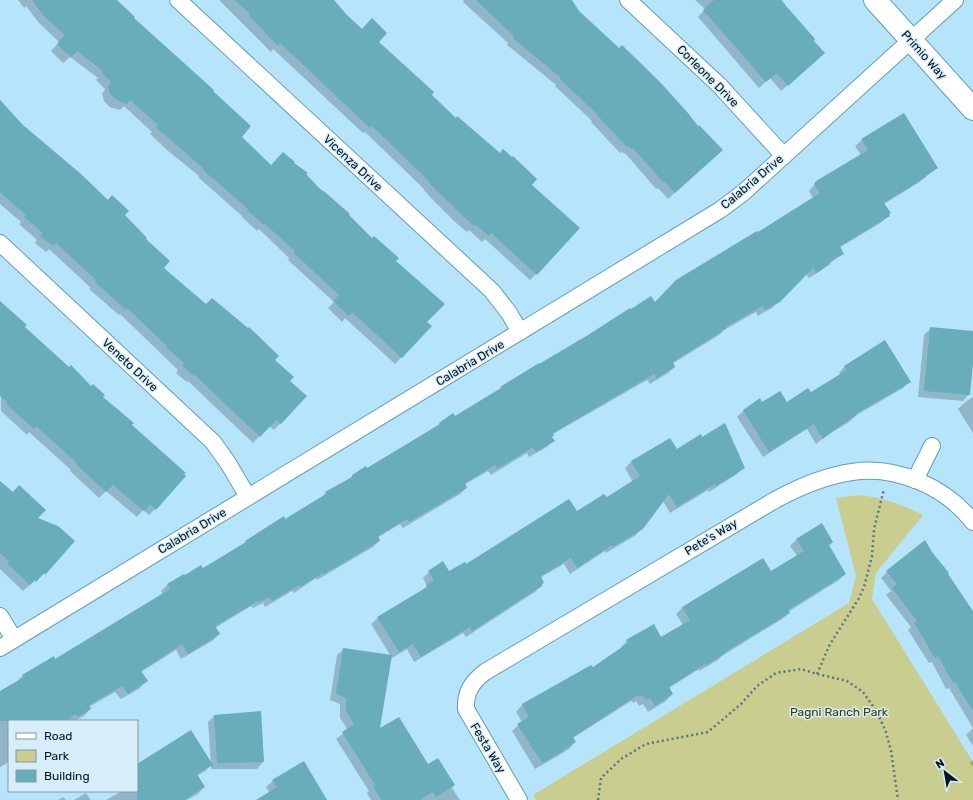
<svg xmlns="http://www.w3.org/2000/svg" width="973" height="800" viewBox="0 0 973 800" font-family="Rubik,sans-serif">
<style>
.green{fill:#c9cd8f}
.shadow{fill:#0003}
.building{fill:#68adb9}
.lines{fill:none;stroke-linecap:round;stroke-linejoin:round}
.street-casing{stroke:#649cb8;stroke-width:18}
.secondary-casing{stroke:#649cb8;stroke-width:24}
.path{stroke:#567686;stroke-width:2.5;stroke-dasharray:2 3;stroke-linecap:butt}
.street{stroke:#fff;stroke-width:16}
.secondary{stroke:#fff;stroke-width:22}
.labels{text-anchor:middle;stroke-width:3;stroke-linejoin:round;paint-order:stroke}
.street-label{font-size:12px;fill:#011520;stroke:#d7edf9}
.park-label{font-size:12px;fill:#393a06;stroke:#d7edf9}
</style>
<rect width="100%" height="100%" fill="#b6e4fb"/>
<path class="green" d="M 859,495 C 884,498 901,504 923,515 L 876,573 L 872,599 L 973,762 L 973,800 L 536,800 L 533,795 L 849,603 L 856,576 L 836,498 Z"/>
<g class="shadow">
<path d="M 18,0 L 116,0 L 133,18 L 211,91 L 240,137 L 271,166 L 293,163 L 395,261 L 426,322 L 431,326 L 395,364 L 345,318 L 342,322 L 328,308 L 334,302 L 288,260 L 289,258 L 259,229 L 257,231 L 242,217 L 242,216 L 198,177 L 199,176 L 167,150 L 150,134 L 152,132 L 124,106 L 120,110 L 110,107 L 104,101 L 102,94 L 105,89 L 96,80 L 98,78 L 70,57 L 63,63 L 51,51 L 59,42 L 38,22 L 26,6 L 24,8 Z"/>
<path d="M 219,0 L 334,0 L 346,15 L 377,42 L 430,96 L 530,185 L 536,274 L 530,280 L 485,239 L 482,242 L 469,230 L 467,232 L 455,222 L 431,198 L 424,190 L 424,189 L 365,132 L 363,133 L 273,49 L 271,52 Z"/>
<path d="M 464,0 L 571,0 L 578,12 L 715,156 L 668,199 L 658,188 L 656,189 L 625,153 L 624,154 L 622,152 L 620,153 L 591,122 L 592,121 L 555,86 L 556,85 L 507,45 L 508,43 L 463,2 Z"/>
<path d="M 695,0 L 783,0 L 782,1 L 785,4 L 784,5 L 817,60 L 781,91 L 770,78 L 759,88 L 698,17 L 705,9 Z"/>
<path d="M 0,100 L 22,126 L 123,215 L 163,268 L 205,306 L 274,360 L 289,381 L 306,396 L 274,430 L 269,426 L 253,443 L 188,381 L 187,382 L 176,373 L 178,370 L 120,314 L 119,315 L 89,289 L 91,288 L 49,249 L 46,252 L 35,243 L 37,240 L 19,224 L 21,222 L 0,204 Z"/>
<path d="M 862,140 L 937,168 L 918,183 L 884,204 L 888,215 L 882,222 L 839,248 L 843,253 L 822,270 L 809,278 L 806,274 L 772,308 L 758,316 L 756,312 L 724,330 L 719,335 L 672,364 L 674,367 L 668,373 L 650,384 L 647,380 L 553,434 L 551,437 L 553,440 L 547,447 L 529,457 L 527,453 L 491,475 L 488,471 L 464,485 L 466,488 L 460,494 L 403,528 L 400,524 L 377,538 L 379,541 L 373,547 L 317,580 L 316,578 L 294,593 L 292,591 L 265,607 L 263,603 L 253,608 L 251,606 L 215,628 L 219,634 L 212,641 L 181,659 L 176,650 L 141,672 L 146,681 L 140,688 L 121,699 L 115,692 L 89,707 L 90,709 L 84,716 L 74,721 L 9,721 L 9,762 L 0,767 L 0,693 L 17,682 L 23,675 L 55,661 L 163,594 L 161,591 L 168,584 L 203,569 L 240,547 L 246,542 L 283,518 L 285,520 L 320,499 L 326,493 L 349,480 L 352,476 L 367,470 L 433,430 L 440,423 L 454,417 L 497,392 L 501,388 L 630,311 L 654,304 L 757,233 L 813,198 L 809,191 L 817,182 L 861,155 L 855,146 Z"/>
<path d="M 0,302 L 24,327 L 130,425 L 155,509 L 149,515 L 143,510 L 137,517 L 106,491 L 99,498 L 70,471 L 71,470 L 29,432 L 27,435 L 1,411 Z"/>
<path d="M 931,328 L 973,332 L 973,353 L 969,394 L 963,401 L 918,397 L 924,335 Z"/>
<path d="M 845,366 L 909,382 L 903,388 L 855,416 L 849,422 L 826,436 L 816,444 L 807,429 L 763,457 L 737,417 L 744,410 L 762,404 L 787,404 L 811,393 L 840,375 L 839,373 Z"/>
<path d="M 973,397 L 973,433 L 958,409 L 964,403 Z"/>
<path d="M 669,439 L 676,450 L 743,468 L 737,474 L 709,492 L 708,490 L 670,513 L 663,501 L 642,528 L 636,535 L 606,553 L 605,551 L 570,574 L 564,564 L 541,577 L 541,585 L 535,592 L 466,637 L 463,633 L 414,662 L 407,649 L 392,658 L 371,624 L 378,618 L 421,592 L 427,586 L 423,578 L 429,572 L 449,573 L 606,498 L 633,482 L 625,468 L 631,462 Z"/>
<path d="M 0,482 L 36,518 L 73,541 L 38,580 L 37,579 L 23,591 L 0,569 Z"/>
<path d="M 797,539 L 832,542 L 828,546 L 845,574 L 839,580 L 788,612 L 789,613 L 782,619 L 722,656 L 718,660 L 699,671 L 699,669 L 669,688 L 672,694 L 666,701 L 648,712 L 643,704 L 639,706 L 636,701 L 633,703 L 631,701 L 573,738 L 575,742 L 569,749 L 556,757 L 535,769 L 512,731 L 522,722 L 516,712 L 522,705 L 591,666 L 593,668 L 621,649 L 621,647 L 627,641 L 661,638 L 683,625 L 676,614 L 682,608 L 763,559 L 770,572 L 797,556 L 790,546 Z"/>
<path d="M 887,572 L 973,613 L 973,746 L 966,735 L 973,728 L 949,688 L 946,689 L 932,662 L 929,663 L 908,630 L 911,627 L 886,595 L 891,591 L 881,578 Z"/>
<path d="M 344,649 L 379,730 L 454,785 L 452,788 L 460,800 L 371,800 L 367,793 L 369,791 L 336,739 L 348,730 L 340,718 L 340,704 L 330,700 L 337,655 Z"/>
<path d="M 260,712 L 263,762 L 257,769 L 211,769 L 211,765 L 205,771 L 197,776 L 204,787 L 198,794 L 187,800 L 106,800 L 122,791 L 137,791 L 137,765 L 211,764 L 208,722 L 214,716 Z"/>
<path d="M 973,760 L 973,767 L 970,763 Z"/>
<path d="M 273,781 L 319,800 L 268,800 L 270,794 L 266,787 Z"/>
<path d="M 86,793 L 91,800 L 74,800 Z"/>
<path d="M 63,797 L 66,800 L 58,800 Z"/>
</g>
<g class="building">
<path d="M 32,0 L 117,0 L 135,17 L 134,18 L 214,90 L 213,91 L 251,126 L 242,137 L 271,165 L 283,152 L 295,162 L 294,163 L 308,173 L 306,174 L 320,189 L 326,193 L 350,214 L 349,215 L 372,238 L 374,236 L 399,258 L 396,261 L 445,304 L 427,322 L 432,326 L 402,358 L 352,312 L 349,316 L 333,301 L 339,295 L 294,253 L 295,251 L 265,224 L 264,225 L 247,210 L 248,209 L 203,170 L 204,169 L 174,143 L 156,127 L 158,125 L 130,100 L 127,104 L 117,100 L 110,94 L 108,87 L 111,82 L 102,73 L 103,71 L 77,51 L 71,57 L 57,44 L 65,35 L 44,16 Z"/>
<path d="M 235,0 L 334,0 L 347,15 L 362,29 L 372,18 L 387,33 L 379,42 L 434,92 L 432,95 L 456,118 L 457,116 L 500,153 L 503,149 L 512,157 L 513,156 L 537,179 L 532,185 L 580,228 L 537,275 L 491,233 L 489,236 L 476,225 L 474,226 L 462,215 L 437,191 L 429,183 L 430,182 L 372,126 L 370,128 L 280,43 L 278,46 L 249,16 L 250,14 Z"/>
<path d="M 476,0 L 572,0 L 579,11 L 591,22 L 619,48 L 622,45 L 660,82 L 688,113 L 698,126 L 699,125 L 723,150 L 675,193 L 665,182 L 664,183 L 632,147 L 631,149 L 629,146 L 627,147 L 597,115 L 597,114 L 560,79 L 561,78 L 513,38 L 514,36 Z"/>
<path d="M 714,0 L 781,0 L 815,39 L 814,41 L 825,53 L 788,86 L 777,73 L 766,82 L 703,10 Z"/>
<path d="M 0,100 L 23,125 L 81,174 L 108,200 L 112,195 L 129,211 L 125,215 L 147,238 L 146,239 L 170,261 L 164,268 L 206,304 L 212,298 L 248,328 L 249,327 L 279,356 L 275,360 L 294,377 L 290,381 L 307,396 L 281,424 L 276,420 L 260,437 L 195,375 L 194,376 L 182,366 L 184,363 L 166,347 L 167,346 L 127,308 L 126,310 L 95,282 L 96,280 L 56,243 L 53,246 L 40,236 L 43,233 L 24,217 L 26,215 L 0,192 Z"/>
<path d="M 904,113 L 938,168 L 925,176 L 926,177 L 884,203 L 891,213 L 889,214 L 890,216 L 840,246 L 844,254 L 829,262 L 830,264 L 816,273 L 813,268 L 780,302 L 765,310 L 762,306 L 726,327 L 727,328 L 673,362 L 675,367 L 657,378 L 654,374 L 553,433 L 554,435 L 552,437 L 555,441 L 536,452 L 533,447 L 497,469 L 495,465 L 465,483 L 467,488 L 409,522 L 407,519 L 378,536 L 380,541 L 324,574 L 323,573 L 300,587 L 299,585 L 272,601 L 270,597 L 259,602 L 258,601 L 215,626 L 220,634 L 188,654 L 182,644 L 141,671 L 148,681 L 128,694 L 122,686 L 89,705 L 91,709 L 78,717 L 76,714 L 65,721 L 0,721 L 0,691 L 24,677 L 22,675 L 54,656 L 55,659 L 170,589 L 167,584 L 184,574 L 185,575 L 201,565 L 203,568 L 246,542 L 245,541 L 284,516 L 285,519 L 326,494 L 325,492 L 352,477 L 352,475 L 366,466 L 367,468 L 440,424 L 439,423 L 453,413 L 455,416 L 501,388 L 500,387 L 539,363 L 539,364 L 588,335 L 630,308 L 631,309 L 651,296 L 655,302 L 676,280 L 742,240 L 757,231 L 758,232 L 820,193 L 814,184 L 816,181 L 868,150 L 861,139 Z"/>
<path d="M 0,301 L 27,325 L 25,327 L 69,367 L 71,365 L 91,386 L 93,384 L 105,395 L 103,397 L 134,423 L 132,425 L 186,473 L 184,474 L 186,476 L 156,510 L 150,504 L 144,511 L 113,485 L 106,492 L 76,464 L 77,463 L 36,426 L 34,429 L 6,404 L 7,402 L 0,396 Z"/>
<path d="M 930,327 L 973,331 L 973,364 L 970,395 L 924,391 Z"/>
<path d="M 885,340 L 911,382 L 856,414 L 857,415 L 834,430 L 823,439 L 814,424 L 769,452 L 743,410 L 760,398 L 762,402 L 780,391 L 787,402 L 808,388 L 811,392 L 847,370 L 844,366 Z"/>
<path d="M 725,423 L 745,468 L 716,486 L 715,484 L 677,507 L 669,494 L 643,529 L 613,547 L 612,545 L 577,568 L 571,558 L 541,576 L 544,583 L 542,584 L 542,586 L 472,631 L 470,627 L 421,657 L 413,644 L 399,652 L 377,617 L 427,587 L 426,585 L 434,580 L 428,571 L 443,561 L 449,571 L 465,562 L 466,564 L 569,499 L 577,511 L 604,494 L 607,497 L 640,476 L 631,461 L 670,438 L 677,449 L 701,434 L 702,437 Z"/>
<path d="M 0,481 L 13,492 L 19,485 L 46,510 L 38,518 L 58,526 L 75,541 L 45,575 L 44,573 L 36,582 L 34,580 L 30,585 L 7,563 L 9,561 L 0,553 Z"/>
<path d="M 822,523 L 833,542 L 829,545 L 846,574 L 788,610 L 790,613 L 725,652 L 726,653 L 706,665 L 705,664 L 669,687 L 673,694 L 655,706 L 650,698 L 646,700 L 643,695 L 639,697 L 638,695 L 573,737 L 576,742 L 563,750 L 564,751 L 542,763 L 517,724 L 529,717 L 522,704 L 591,665 L 593,667 L 628,643 L 626,640 L 654,624 L 661,637 L 690,620 L 682,607 L 763,558 L 771,571 L 804,551 L 796,539 Z"/>
<path d="M 925,540 L 932,552 L 949,573 L 948,574 L 973,611 L 973,711 L 955,682 L 953,683 L 938,656 L 935,658 L 922,636 L 914,623 L 917,621 L 892,588 L 897,584 L 886,571 Z"/>
<path d="M 343,648 L 392,655 L 380,728 L 399,717 L 428,764 L 438,758 L 455,785 L 436,797 L 433,792 L 420,800 L 381,800 L 373,786 L 375,785 L 342,732 L 354,724 L 346,711 L 346,698 L 336,694 Z"/>
<path d="M 261,711 L 264,762 L 217,763 L 214,715 Z"/>
<path d="M 191,730 L 213,765 L 197,774 L 205,787 L 184,800 L 137,800 L 137,764 Z"/>
<path d="M 304,761 L 327,800 L 256,800 L 277,787 L 272,780 Z"/>
</g>
<g class="lines">
<g class="street-casing">
<g id="street">
<path d="M 178,0 L 492,291 L 509,313 L 520,332"/>
<path d="M 628,0 L 719,85 L 784,156"/>
<path d="M 0,243 L 213,442 L 228,463 L 248,497"/>
<path d="M 915,480 L 932,446"/>
<path d="M 0,616 L 14,639"/>
<path d="M 0,648 L 720,210 L 744,192 L 955,0"/>
<path d="M 519,800 L 466,709 C 465,692 472,682 485,672 L 775,500 C 799,487 824,476 852,472 C 896,465 946,487 973,522"/>
</g>
</g>
<g class="secondary-casing">
<path id="secondary" d="M 875,0 L 973,109"/>
</g>
<g class="path">
<path d="M 817,674 L 829,646 L 859,598 L 864,587 L 872,556 L 874,529 L 884,489"/>
<path d="M 598,800 L 601,778 L 621,759 L 646,744 L 708,732 L 741,704 L 757,686 L 776,673 L 801,669 L 817,674 L 847,681 L 863,692 L 877,712 L 886,732 L 891,751 L 898,800"/>
</g>
<use href="#street" class="street"/>
<use href="#secondary" class="secondary"/>
</g>
<g class="labels">
<g class="street-label">
<text transform="translate(924 55) rotate(48)" y="4">Primio Way</text>
<text transform="translate(708 76) rotate(45)" y="4">Corleone Drive</text>
<text transform="translate(353 163) rotate(43)" y="4">Vicenza Drive</text>
<text transform="translate(752 182) rotate(-40)" y="4">Calabria Drive</text>
<text transform="translate(470 363) rotate(-31)" y="4">Calabria Drive</text>
<text transform="translate(130 365) rotate(43)" y="4">Veneto Drive</text>
<text transform="translate(192 531) rotate(-31)" y="4">Calabria Drive</text>
<text transform="translate(711 537) rotate(-31)" y="4">Pete's Way</text>
<text transform="translate(488 748) rotate(59)" y="4">Festa Way</text>
</g>
<g class="park-label">
<text x="839" y="716">Pagni Ranch Park</text>
</g>
</g>
<rect x="8" y="720" width="130" height="72" fill="#d7edf9" stroke="#8197a2"/>
<rect x="16" y="733" width="20" height="6" fill="#ffffff" stroke="#8197a2"/>
<text x="44" y="740" font-size="12" fill="#011520">Road</text>
<rect x="16" y="750" width="20" height="12" fill="#c9cd8f" stroke="#8197a2"/>
<text x="44" y="760" font-size="12" fill="#011520">Park</text>
<rect x="16" y="770" width="20" height="12" fill="#68adb9" stroke="#8197a2"/>
<text x="44" y="780" font-size="12" fill="#011520">Building</text>
<g transform="translate(945 772) rotate(329)" stroke="#d7edf9" stroke-width="3" paint-order="stroke">
<path d="M0-3L7 15L0 10L-7 15Z" fill="#011520"/>
<text y="-6" font-size="11" font-weight="bold" text-anchor="middle" fill="#011520">N</text>
</g>
</svg>
